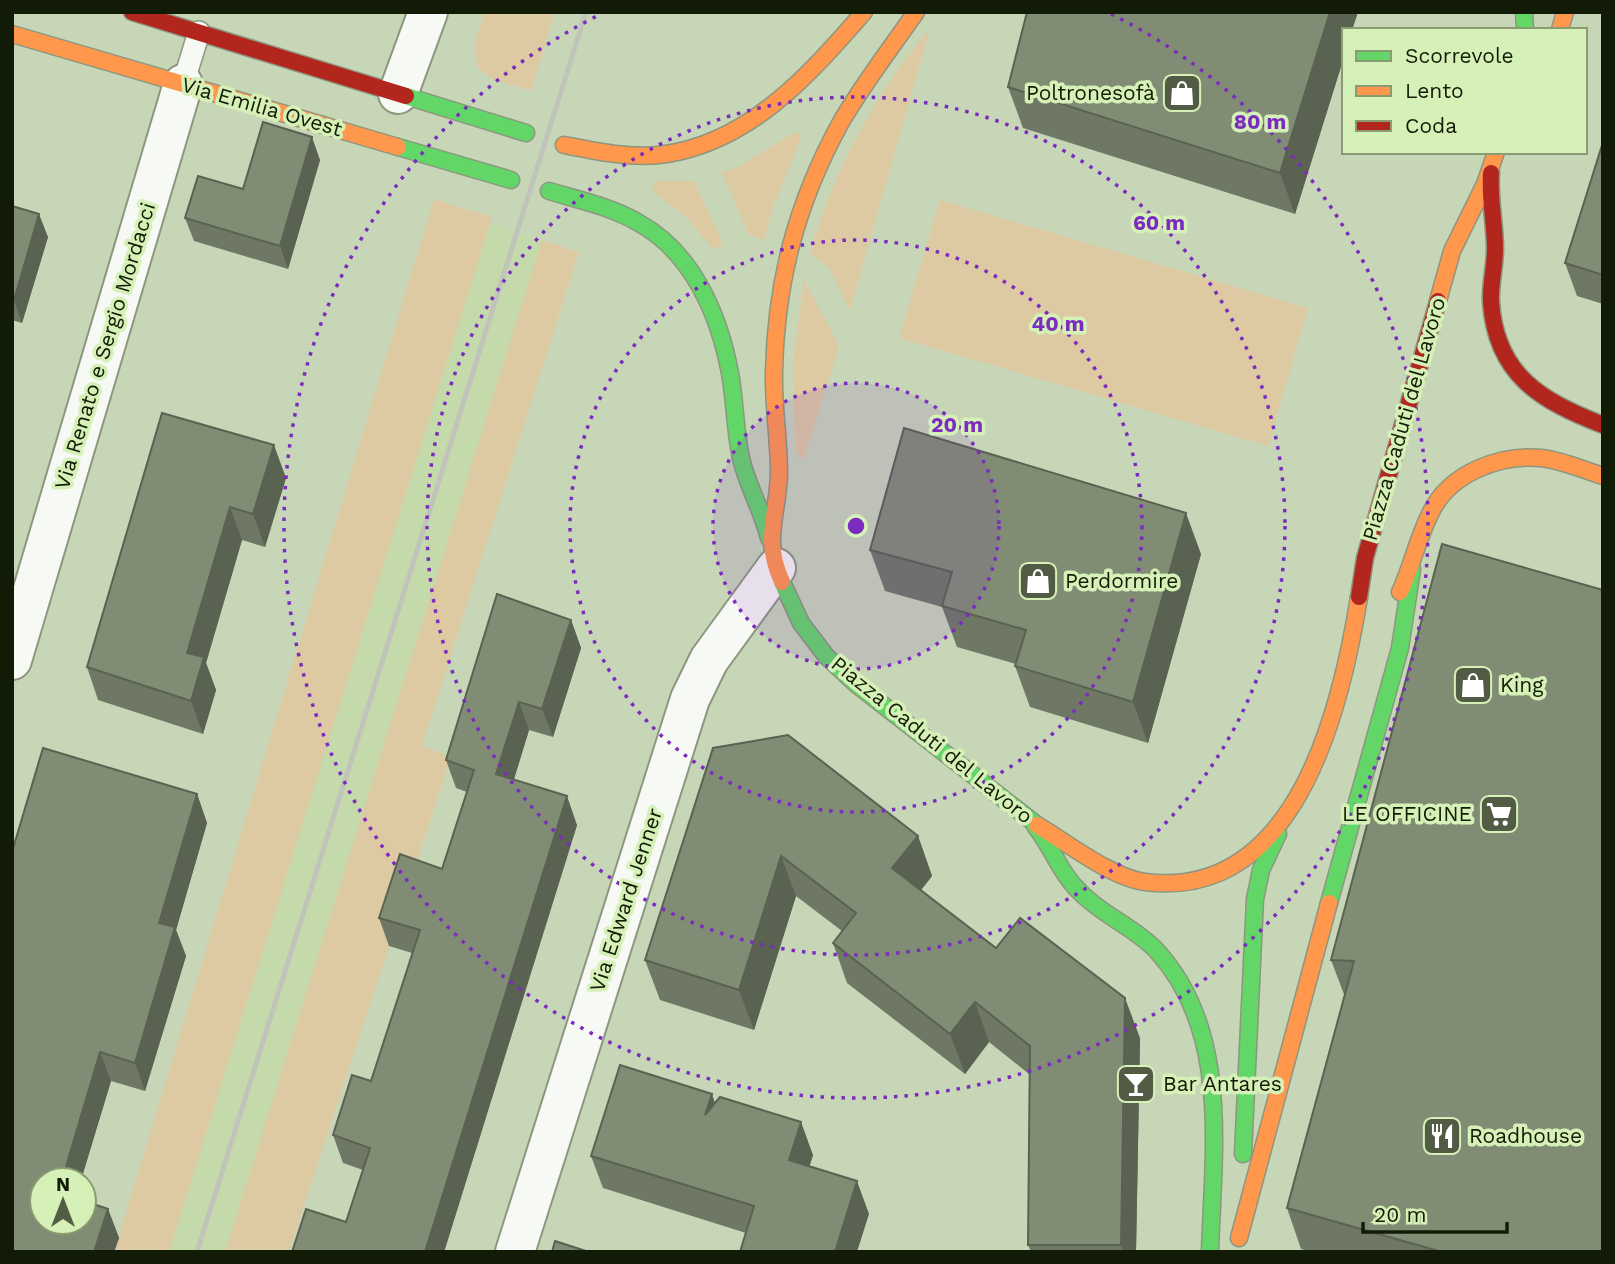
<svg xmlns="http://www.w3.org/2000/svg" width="1615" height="1264" viewBox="0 0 1615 1264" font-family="'Work Sans',sans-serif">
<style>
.built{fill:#c4daaa}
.green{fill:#ddcaa2}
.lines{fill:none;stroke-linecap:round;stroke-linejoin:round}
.lane-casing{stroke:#8d9780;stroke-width:24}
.street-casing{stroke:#8d9780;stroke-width:42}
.fast-casing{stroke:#8d9780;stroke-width:19}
.slow-casing{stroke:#8d9780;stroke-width:19}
.jam-casing{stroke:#8d9780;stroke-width:19}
.lane{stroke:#f7f9f4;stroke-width:21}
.street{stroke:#f7f9f4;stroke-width:38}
.fast{stroke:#63d668;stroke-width:16}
.slow{stroke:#ff974d;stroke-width:16}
.jam{stroke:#b3261e;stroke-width:16}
.rail{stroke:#c0c4bb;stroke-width:5}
.wall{fill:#6f7864}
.shaded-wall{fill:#5a6251}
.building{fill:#818c74;stroke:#5a6251;stroke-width:2}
.ring{fill:none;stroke:#7b2cbf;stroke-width:3.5;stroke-dasharray:3.5 7}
.labels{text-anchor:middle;stroke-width:7;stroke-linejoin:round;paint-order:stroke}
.poi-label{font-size:21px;fill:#121b06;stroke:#d6f1b8;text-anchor:start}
.street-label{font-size:21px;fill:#121b06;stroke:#d6f1b8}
.centre{fill:#7b2cbf;stroke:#d6f1b8;stroke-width:3.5}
.ring-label{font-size:21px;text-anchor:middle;font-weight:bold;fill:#7b2cbf;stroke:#d6f1b8;stroke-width:7;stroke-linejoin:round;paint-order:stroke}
</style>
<rect width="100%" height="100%" fill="#c8d6b8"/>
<path class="built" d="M 489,224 L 542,240 L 225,1252 L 169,1252 Z"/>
<g class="green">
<path d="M 485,12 L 555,12 L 531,91 L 492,79 L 477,67 L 475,40 Z"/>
<path d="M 930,28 L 850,310 L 829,268 L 810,253 C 834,169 875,95 930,28 Z"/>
<path d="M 795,132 L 800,135 L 800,141 L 772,210 L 764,240 L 749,235 L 722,173 L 740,166 Z"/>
<path d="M 659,181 L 694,181 L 723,244 L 714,250 L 686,217 L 653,192 L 653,184 Z"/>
<path d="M 434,199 L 492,217 L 169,1252 L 114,1252 Z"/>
<path d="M 940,200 L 1308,308 L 1268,446 L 899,338 Z"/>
<path d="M 542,240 L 579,252 L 422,746 L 451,757 L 289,1252 L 225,1252 Z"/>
<path d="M 804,280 L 839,346 L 804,459 L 799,457 L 795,448 L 793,365 Z"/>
</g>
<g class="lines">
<g class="lane-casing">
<path id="lane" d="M 183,84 L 199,32"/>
</g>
<g class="street-casing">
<g id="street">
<path d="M 398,94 L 428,12"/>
<path d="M 12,660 L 183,84"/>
<path d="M 515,1252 L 690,699 L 709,660 L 776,568"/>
</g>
</g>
<g class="fast-casing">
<g id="fast">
<path d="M 1524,12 L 1525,30"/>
<path d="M 406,96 L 526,133"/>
<path d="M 398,147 L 511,180"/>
<path d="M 549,191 C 579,200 612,207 639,223 C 693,253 719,315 730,373 C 735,401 735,430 741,458 C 747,485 762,510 769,538"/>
<path d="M 782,582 L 801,623 L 826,656 L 856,684 L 1037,825"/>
<path d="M 1035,826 C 1052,847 1060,873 1080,892 C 1102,915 1134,927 1156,950 C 1231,1031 1213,1151 1210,1252"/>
<path d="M 1329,903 L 1400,648 L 1412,569"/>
<path d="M 1243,1154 L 1255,899 L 1261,870 L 1278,834"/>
</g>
</g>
<g class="slow-casing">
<g id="slow">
<path d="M 1560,30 L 1565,12"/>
<path d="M 12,34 L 398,147"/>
<path d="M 564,145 C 595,151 627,158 659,155 C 748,145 809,75 864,12"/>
<path d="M 1438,301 L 1452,251 L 1485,184 L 1496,152"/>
<path d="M 782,582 C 762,537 778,517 779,473 C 779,439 773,405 774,372 C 776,280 797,202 841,122 C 863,84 891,48 916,12"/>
<path d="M 1400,592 C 1412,566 1418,537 1431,512 C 1450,473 1500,454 1541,458 C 1562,460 1583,470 1603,476"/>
<path d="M 1037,825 C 1066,842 1112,878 1145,882 C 1296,901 1341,710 1359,597"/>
<path d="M 1239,1238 L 1329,903"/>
</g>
</g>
<g class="jam-casing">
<g id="jam">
<path d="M 132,12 L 406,96"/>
<path d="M 1491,173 C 1489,198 1495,223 1495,249 C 1495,267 1490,284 1491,302 C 1496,375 1541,401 1603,425"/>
<path d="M 1359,597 L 1365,558 L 1438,301"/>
</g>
</g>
<use href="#lane" class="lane"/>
<use href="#street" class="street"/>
<use href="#fast" class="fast"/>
<use href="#slow" class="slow"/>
<use href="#jam" class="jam"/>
<path class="rail" d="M 197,1252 L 586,12"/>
</g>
<g class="wall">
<path d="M 1027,12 L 1358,12 L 1352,30 L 1344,30 L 1344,57 L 1295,214 L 1023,128 L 1008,87 Z"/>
<path d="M 1603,142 L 1603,304 L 1577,296 L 1565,263 Z"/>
<path d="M 320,160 L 288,269 L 194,241 L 185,218 L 243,189 Z"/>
<path d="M 12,206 L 48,237 L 22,323 L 12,320 Z"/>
<path d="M 162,413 L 286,478 L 265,547 L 242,540 L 206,663 L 216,690 L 203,734 L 98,700 L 87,667 Z"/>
<path d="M 1442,544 L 1603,1252 L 1312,1252 L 1301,1249 L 1287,1208 L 1345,997 L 1331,960 Z"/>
<path d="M 870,550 L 1201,554 L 1148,743 L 1030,707 L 1015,666 L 1016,664 L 957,647 L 942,607 L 885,591 Z"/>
<path d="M 571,620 L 581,648 L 553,737 L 529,730 L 514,779 L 577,825 L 444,1252 L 292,1252 L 346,1222 L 363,1170 L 343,1163 L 333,1135 L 371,1081 L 412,953 L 389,946 L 379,918 L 442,869 L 467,792 L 456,788 L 446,760 Z"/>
<path d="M 713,748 L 918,836 L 932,876 L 921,890 L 996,948 L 1140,1038 L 1136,1252 L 1031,1252 L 1028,1245 L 1029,1074 L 989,1042 L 965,1074 L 847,983 L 833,943 L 842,931 L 796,896 L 754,1030 L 660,1000 L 645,960 Z"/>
<path d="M 197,794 L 207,823 L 176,930 L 186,956 L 145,1091 L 111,1081 L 81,1180 L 42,1180 L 42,1222 L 108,1209 L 119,1238 L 114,1252 L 12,1252 Z"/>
<path d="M 715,1103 L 813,1155 L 809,1167 L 869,1214 L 746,1233 L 603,1188 L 591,1156 Z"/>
</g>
<g class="shaded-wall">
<path d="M 1330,12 L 1358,12 L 1352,30 L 1344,30 L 1344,57 L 1295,214 L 1280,173 Z"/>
<path d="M 312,137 L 320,160 L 288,269 L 280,246 Z"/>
<path d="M 39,214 L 48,237 L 22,323 L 14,300 Z"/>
<path d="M 274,445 L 286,478 L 265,547 L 253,514 Z"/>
<path d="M 230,507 L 242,540 L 206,663 L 216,690 L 203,734 L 191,701 L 187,653 Z"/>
<path d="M 1186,513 L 1201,554 L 1148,743 L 1133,702 Z"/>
<path d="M 571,620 L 581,648 L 553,737 L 542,709 Z"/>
<path d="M 519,702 L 529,730 L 507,802 L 496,774 Z"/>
<path d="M 197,794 L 207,823 L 176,930 L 186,956 L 145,1091 L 135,1063 L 159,923 Z"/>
<path d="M 567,796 L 577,825 L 444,1252 L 425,1252 Z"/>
<path d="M 918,836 L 932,876 L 907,908 L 892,868 Z"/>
<path d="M 781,856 L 796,896 L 754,1030 L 739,990 Z"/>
<path d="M 1125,998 L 1140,1038 L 1136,1252 L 1124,1252 L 1121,1245 Z"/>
<path d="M 975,1002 L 989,1042 L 965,1074 L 950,1034 Z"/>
<path d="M 100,1052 L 111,1081 L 81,1180 L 62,1180 Z"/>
<path d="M 712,1094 L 723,1127 L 705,1115 Z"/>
<path d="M 801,1122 L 813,1155 L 801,1193 L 789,1160 Z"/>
<path d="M 857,1181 L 869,1214 L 857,1252 L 835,1252 Z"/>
<path d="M 108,1209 L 119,1238 L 114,1252 L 94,1252 Z"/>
</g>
<g class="building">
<path d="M 1027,12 L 1330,12 L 1280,173 L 1008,87 Z"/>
<path d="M 263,122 L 312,137 L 280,246 L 185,218 L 198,176 L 243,189 Z"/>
<path d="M 1603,142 L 1603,275 L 1565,263 Z"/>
<path d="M 12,206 L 39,214 L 14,300 L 12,300 Z"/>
<path d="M 162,413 L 274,445 L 253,514 L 230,507 L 187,653 L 204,657 L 191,701 L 87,667 Z"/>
<path d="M 904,428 L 1186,513 L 1133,702 L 1015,666 L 1026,630 L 942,606 L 952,572 L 870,550 Z"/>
<path d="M 1442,544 L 1603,590 L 1603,1252 L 1442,1252 L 1287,1208 L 1354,961 L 1331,960 Z"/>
<path d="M 497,594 L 571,620 L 542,709 L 519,702 L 496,774 L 567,796 L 425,1252 L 292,1252 L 306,1209 L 346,1222 L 370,1148 L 333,1135 L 352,1075 L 371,1081 L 420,930 L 379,918 L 400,854 L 442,869 L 474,770 L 446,760 Z"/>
<path d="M 788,735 L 918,836 L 892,868 L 996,948 L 1020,918 L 1125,998 L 1121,1245 L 1028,1245 L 1030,1046 L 975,1002 L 950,1034 L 833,943 L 856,913 L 781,856 L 739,990 L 645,960 L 713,748 Z"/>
<path d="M 43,748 L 197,794 L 159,923 L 175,927 L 135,1063 L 100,1052 L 62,1180 L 42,1180 L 42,1222 L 84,1222 L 84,1201 L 108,1209 L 94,1252 L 12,1252 L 12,852 Z"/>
<path d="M 620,1065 L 712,1094 L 705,1115 L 720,1097 L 801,1122 L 789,1160 L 857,1181 L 835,1252 L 740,1252 L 754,1206 L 591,1156 Z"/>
<path d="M 555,1241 L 589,1252 L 552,1252 Z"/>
</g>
<circle cx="856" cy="526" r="143" fill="#7b2cbf" fill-opacity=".12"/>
<g class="ring">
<circle cx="856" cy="526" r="143"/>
<circle cx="856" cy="526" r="286"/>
<circle cx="856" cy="526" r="429"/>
<path d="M1111 14A572 572 0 1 1 601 14"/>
</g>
<defs>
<g id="shop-square" transform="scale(2.0125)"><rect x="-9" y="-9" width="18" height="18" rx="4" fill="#525c44" stroke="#d6f1b8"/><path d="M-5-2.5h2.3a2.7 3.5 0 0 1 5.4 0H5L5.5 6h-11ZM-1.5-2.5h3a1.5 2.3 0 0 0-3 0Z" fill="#fff"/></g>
<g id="supermarket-square" transform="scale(2.0125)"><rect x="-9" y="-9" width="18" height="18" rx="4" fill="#525c44" stroke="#d6f1b8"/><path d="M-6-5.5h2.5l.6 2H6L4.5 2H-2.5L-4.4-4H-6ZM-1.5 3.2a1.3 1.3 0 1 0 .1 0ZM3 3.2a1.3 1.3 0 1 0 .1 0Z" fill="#fff"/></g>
<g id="bar-square" transform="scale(2.0125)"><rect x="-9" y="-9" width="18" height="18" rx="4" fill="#525c44" stroke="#d6f1b8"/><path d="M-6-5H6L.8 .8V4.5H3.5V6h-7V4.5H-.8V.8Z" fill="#fff"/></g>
<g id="restaurant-square" transform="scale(2.0125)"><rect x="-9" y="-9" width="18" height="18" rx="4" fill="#525c44" stroke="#d6f1b8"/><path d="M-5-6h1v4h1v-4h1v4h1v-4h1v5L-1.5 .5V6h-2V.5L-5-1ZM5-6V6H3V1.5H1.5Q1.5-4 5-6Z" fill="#fff"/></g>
</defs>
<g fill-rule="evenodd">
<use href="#shop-square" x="1182" y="93"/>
<use href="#shop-square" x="1038" y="581"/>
<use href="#shop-square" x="1473" y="685"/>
<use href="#supermarket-square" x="1499" y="814"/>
<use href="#bar-square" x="1136" y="1084"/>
<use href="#restaurant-square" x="1442" y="1136"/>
</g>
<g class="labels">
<g class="poi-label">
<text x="1155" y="100" text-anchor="end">Poltronesofà</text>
<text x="1065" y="588">Perdormire</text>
<text x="1500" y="692">King</text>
<text x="1472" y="821" text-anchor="end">LE OFFICINE</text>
<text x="1163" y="1091">Bar Antares</text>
<text x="1469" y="1143">Roadhouse</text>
</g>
<g class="street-label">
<text transform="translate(262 107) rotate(16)" y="7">Via Emilia Ovest</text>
<text transform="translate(105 346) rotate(-73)" y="7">Via Renato e Sergio Mordacci</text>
<text transform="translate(1404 419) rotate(-74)" y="7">Piazza Caduti del Lavoro</text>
<text transform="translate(932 740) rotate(39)" y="7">Piazza Caduti del Lavoro</text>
<text transform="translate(626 900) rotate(-72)" y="7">Via Edward Jenner</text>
</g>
</g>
<circle cx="856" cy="526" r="10" class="centre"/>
<g class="ring-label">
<text x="1260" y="129">80 m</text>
<text x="1159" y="230">60 m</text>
<text x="1058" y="331">40 m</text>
<text x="957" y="432">20 m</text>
</g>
<rect width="1615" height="1264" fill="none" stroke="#121b06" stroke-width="28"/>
<rect x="1342" y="28" width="245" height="126" fill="#d6f1b8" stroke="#889b71" stroke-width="2"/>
<rect x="1356" y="51" width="35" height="10" fill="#63d668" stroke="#889b71" stroke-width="2"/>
<text x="1405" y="63" font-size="21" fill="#121b06">Scorrevole</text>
<rect x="1356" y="86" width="35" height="10" fill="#ff974d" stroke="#889b71" stroke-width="2"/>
<text x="1405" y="98" font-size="21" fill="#121b06">Lento</text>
<rect x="1356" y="121" width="35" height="10" fill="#b3261e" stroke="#889b71" stroke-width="2"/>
<text x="1405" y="133" font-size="21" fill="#121b06">Coda</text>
<g transform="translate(63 1201)"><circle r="33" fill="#d6f1b8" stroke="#889b71" stroke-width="2"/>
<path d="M0-5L12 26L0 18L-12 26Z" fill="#525c44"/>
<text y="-10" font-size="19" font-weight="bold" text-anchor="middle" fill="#121b06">N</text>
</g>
<path d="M1363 1222v10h144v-10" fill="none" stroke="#121b06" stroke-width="3.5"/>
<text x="1374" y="1222" font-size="21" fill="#121b06" stroke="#d6f1b8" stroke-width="5" paint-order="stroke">20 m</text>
</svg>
